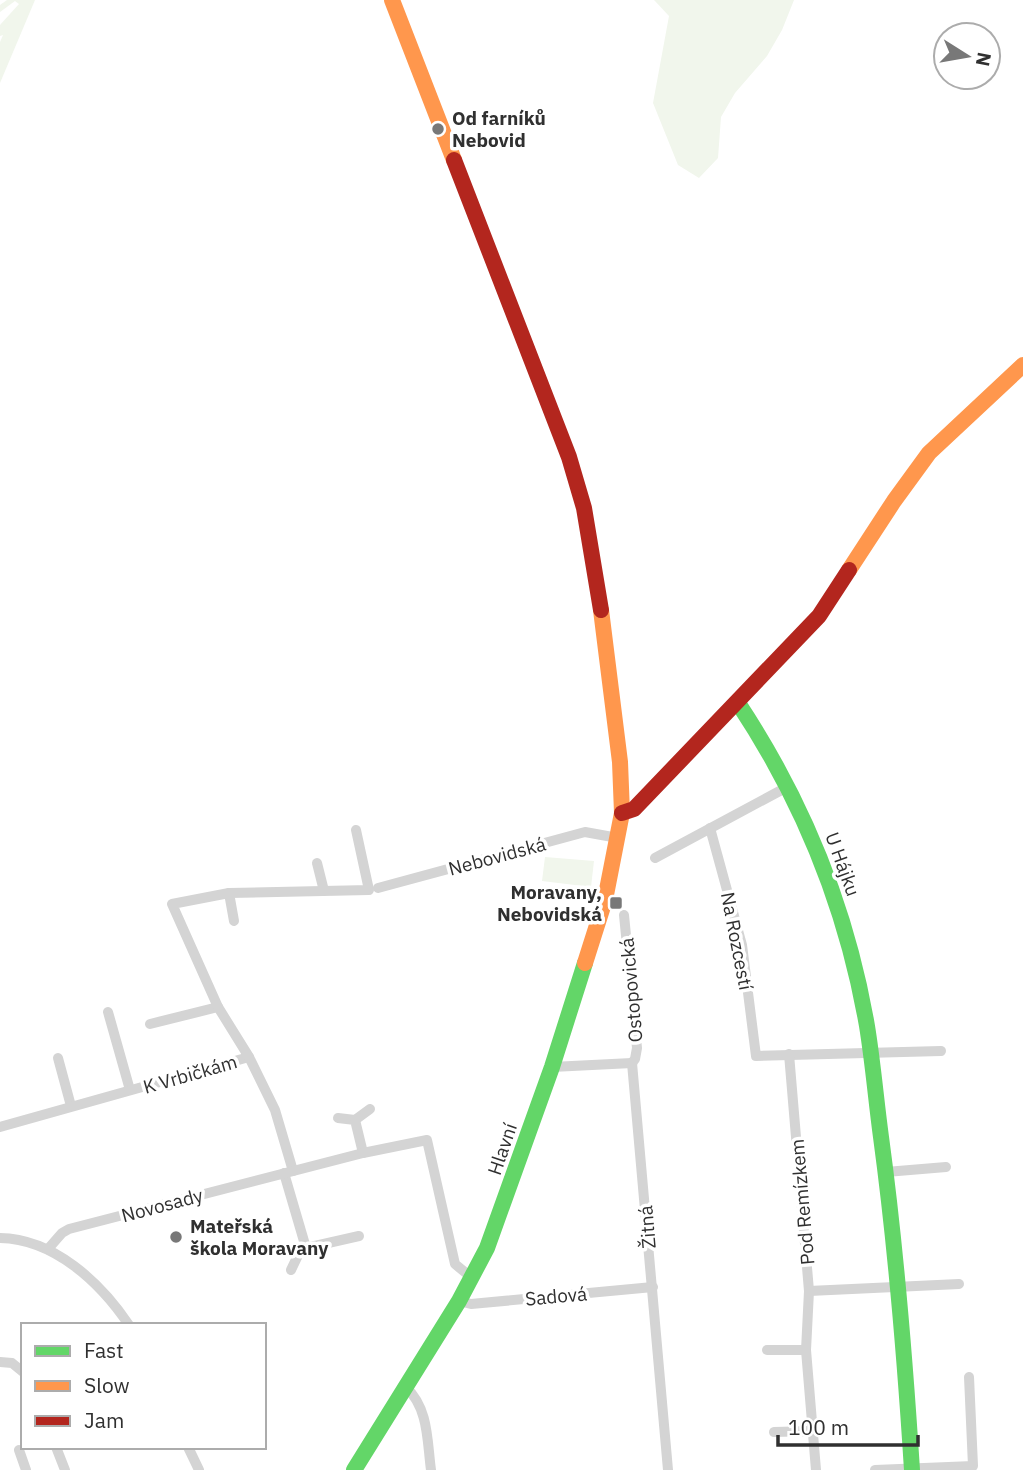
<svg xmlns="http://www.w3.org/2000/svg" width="1023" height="1470" viewBox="0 0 1023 1470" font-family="'IBM Plex Sans',sans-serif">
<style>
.green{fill:#f1f6ec}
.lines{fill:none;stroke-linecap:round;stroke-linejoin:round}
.street{stroke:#d4d4d4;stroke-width:10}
.fast{stroke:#63d668;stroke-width:16}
.slow{stroke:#ff974d;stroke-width:16}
.jam{stroke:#b3261e;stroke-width:16}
.poi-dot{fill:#787878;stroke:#fff;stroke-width:2.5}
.labels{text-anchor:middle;stroke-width:7;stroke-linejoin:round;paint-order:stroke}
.poi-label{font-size:19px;font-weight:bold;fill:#303030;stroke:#fff;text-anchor:start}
.street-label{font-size:19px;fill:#303030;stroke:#fff}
</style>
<rect width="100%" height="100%" fill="#fff"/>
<g class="green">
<path d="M 7,0 L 35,0 L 0,83 L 0,42 L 3,35 L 0,36 L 0,25 L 19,4 L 15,1 L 0,12 L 0,5 Z"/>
<path d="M 654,0 L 794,0 L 782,30 L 767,56 L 735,93 L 721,117 L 718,158 L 699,178 L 678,165 L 653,103 L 669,16 Z"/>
<path d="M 545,857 L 594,861 L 591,887 L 542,881 Z"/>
</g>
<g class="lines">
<g class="street">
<path d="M 710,828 L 742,945 L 756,1056 L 941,1051"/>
<path d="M 655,858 L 789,786"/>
<path d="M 317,863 L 324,891"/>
<path d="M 378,888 L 585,832 L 618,838"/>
<path d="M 229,893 L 234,921"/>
<path d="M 624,915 L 637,1048 L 635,1059 L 632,1063"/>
<path d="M 108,1012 L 130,1090"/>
<path d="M 150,1024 L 218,1007"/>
<path d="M 789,1054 L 809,1291 L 806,1350 L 816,1470"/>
<path d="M 58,1058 L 71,1106"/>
<path d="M 552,1067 L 632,1063 L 668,1470"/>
<path d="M 338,1118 L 355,1120 L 363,1153"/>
<path d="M 355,1120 L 370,1109"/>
<path d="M 0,1127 L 249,1057"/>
<path d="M 293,1171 L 275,1110 L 249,1057 L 218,1007 L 172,904 L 229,893 L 369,890 L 356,830"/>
<path d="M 886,1172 L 946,1167"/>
<path d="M 284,1173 L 306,1248 L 359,1236"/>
<path d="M 0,1238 C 54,1239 100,1282 129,1325"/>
<path d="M 48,1249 L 62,1233 L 69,1229 L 363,1153 L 427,1140 L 455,1264 L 472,1278"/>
<path d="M 291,1270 L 301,1249 L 306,1248"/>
<path d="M 809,1291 L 959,1284"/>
<path d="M 459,1301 L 471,1304 L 653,1287"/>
<path d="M 767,1350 L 806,1350"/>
<path d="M 0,1362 L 12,1363 L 23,1372"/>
<path d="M 406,1387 C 429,1409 427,1441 431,1470"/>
<path d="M 774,1432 L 813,1431"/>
<path d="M 56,1447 L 65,1470"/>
<path d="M 188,1447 L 199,1470"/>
<path d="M 19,1450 L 26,1470"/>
<path d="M 875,1470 L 973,1466 L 969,1377"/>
</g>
<g class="fast">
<path d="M 738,703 C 803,801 847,910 867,1026 C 873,1063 876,1100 881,1137 C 896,1248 905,1359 912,1470"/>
<path d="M 354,1470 L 459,1301 L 487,1248 L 552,1067 L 585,963"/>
</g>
<g class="slow">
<path d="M 392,0 L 454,160"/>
<path d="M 849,570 L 894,501 L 929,453 L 1023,365"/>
<path d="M 585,963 L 605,900 L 622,813 L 620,762 L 601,610"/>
</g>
<g class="jam">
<path d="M 454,160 L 569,457 L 584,508 L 601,610"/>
<path d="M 622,813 L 634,809 L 819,616 L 849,570"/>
</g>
</g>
<g class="poi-dot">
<circle cx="438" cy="129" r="7"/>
<rect x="609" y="896" width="14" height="14" rx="3.5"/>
<circle cx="176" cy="1237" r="7"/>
</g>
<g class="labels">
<g class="poi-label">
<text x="452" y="125">Od farníků<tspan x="452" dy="22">Nebovid</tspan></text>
<text x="602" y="899" text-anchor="end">Moravany,<tspan x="602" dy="22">Nebovidská</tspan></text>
<text x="190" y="1233">Mateřská<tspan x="190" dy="22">škola Moravany</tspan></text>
</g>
<g class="street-label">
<text transform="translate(497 856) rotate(-15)" y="7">Nebovidská</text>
<text transform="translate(843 864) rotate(70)" y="7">U Hájku</text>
<text transform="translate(737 941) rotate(79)" y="7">Na Rozcestí</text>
<text transform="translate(631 990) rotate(-95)" y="7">Ostopovická</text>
<text transform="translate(190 1074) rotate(-16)" y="7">K Vrbičkám</text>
<text transform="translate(502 1149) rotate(-71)" y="7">Hlavní</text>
<text transform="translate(802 1202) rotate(-95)" y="7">Pod Remízkem</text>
<text transform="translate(162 1205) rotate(-15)" y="7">Novosady</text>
<text transform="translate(647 1227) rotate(-95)" y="7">Žitná</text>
<text transform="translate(556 1296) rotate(-5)" y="7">Sadová</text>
</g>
</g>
<rect x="21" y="1323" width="245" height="126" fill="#ffffff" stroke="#acacac" stroke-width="2"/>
<rect x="35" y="1346" width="35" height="10" fill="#63d668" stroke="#acacac" stroke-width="2"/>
<text x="84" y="1358" font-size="21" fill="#303030">Fast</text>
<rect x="35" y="1381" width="35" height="10" fill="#ff974d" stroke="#acacac" stroke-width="2"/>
<text x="84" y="1393" font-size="21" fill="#303030">Slow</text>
<rect x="35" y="1416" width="35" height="10" fill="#b3261e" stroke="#acacac" stroke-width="2"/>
<text x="84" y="1428" font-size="21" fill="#303030">Jam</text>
<g transform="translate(967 56) rotate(101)"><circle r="33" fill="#ffffff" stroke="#acacac" stroke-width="2"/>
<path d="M0-5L12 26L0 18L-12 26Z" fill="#787878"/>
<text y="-10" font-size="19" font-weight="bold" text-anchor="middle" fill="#303030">N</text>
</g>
<path d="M778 1435v10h140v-10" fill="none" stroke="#303030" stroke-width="3.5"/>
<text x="788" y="1435" font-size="21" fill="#303030" stroke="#ffffff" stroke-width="5" paint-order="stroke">100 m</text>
</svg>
